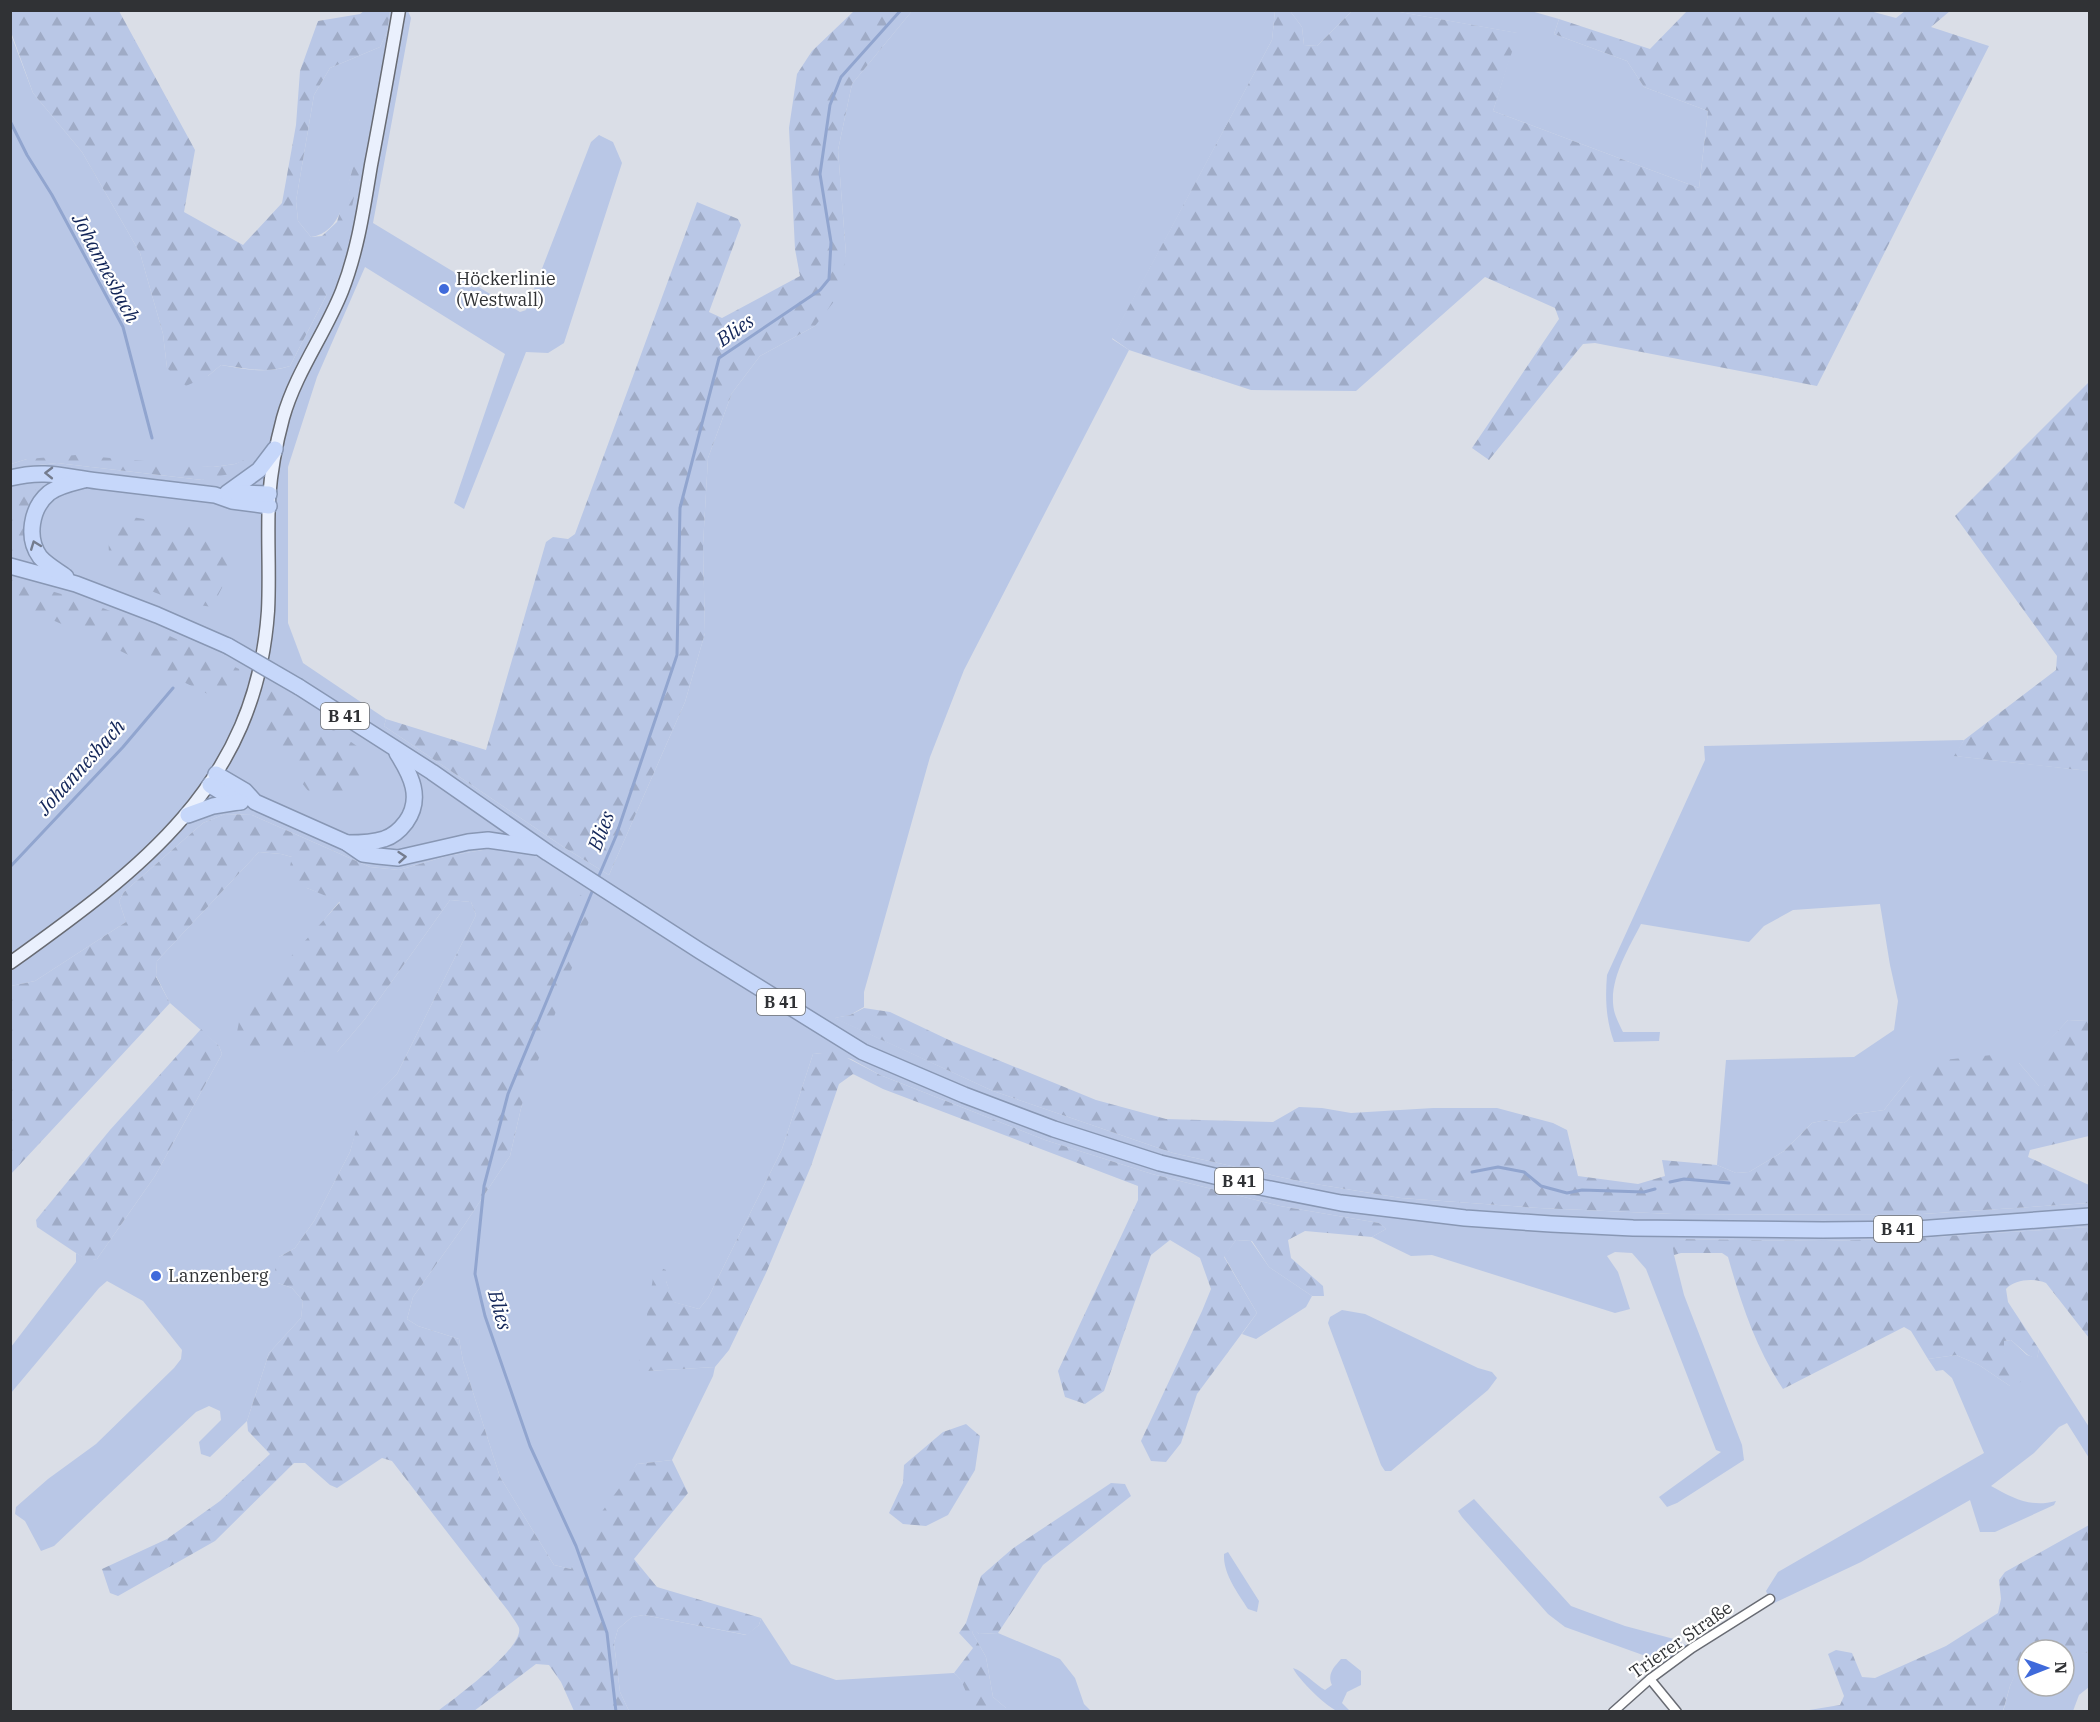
<svg xmlns="http://www.w3.org/2000/svg" width="2100" height="1722" viewBox="0 0 2100 1722" font-family="'IBM Plex Serif',serif">
<style>
.grass{fill:#b9c7e6}
.forest{fill:url(#forest-firs)}
.lines{fill:none;stroke-linecap:round;stroke-linejoin:round}
.stream{stroke:#91a5cf;stroke-width:3}
.minor-casing{stroke:#686b73;stroke-width:11}
.secondary-casing{stroke:#686b73;stroke-width:15}
.trunk-casing{stroke:#8897b4;stroke-width:18}
.minor{stroke:#fff;stroke-width:8}
.secondary{stroke:#eaf0fd;stroke-width:12}
.trunk{stroke:#c6d7fa;stroke-width:15}
.trunk-bridge-casing{stroke:#8897b4;stroke-width:18;stroke-linecap:butt}
.trunk-bridge{stroke:#c6d7fa;stroke-width:15}
.oneway{stroke:#747c8e}
.poi-dot{fill:#3f6adb;stroke:#fff;stroke-width:2}
.labels{text-anchor:middle;stroke-width:4.5;stroke-linejoin:round;paint-order:stroke}
.shield{fill:#fff;stroke:#6e7072;stroke-width:1.5}
.shield-label{font-size:16px;font-weight:bold;fill:#303235}
.poi-label{font-size:18px;fill:#303235;stroke:#fff;text-anchor:start}
.street-label{font-size:18px;fill:#303235;stroke:#fff}
.water-label{font-size:20px;font-style:italic;fill:#122558;stroke:#fff}
</style>
<defs>
<pattern id="forest-firs" width="22" height="20" patternUnits="userSpaceOnUse" patternTransform="scale(1.5)"><rect width="22" height="20" fill="#b9c7e6"/><path d="M5 1l3.5 6h-7zM16 11l3.5 6h-7z" fill="#9fabc6"/></pattern>
</defs>
<rect width="100%" height="100%" fill="#dadee7"/>
<g class="grass">
<path d="M 390,11 L 408,11 L 411,18 L 373,223 L 520,312 L 526,310 L 591,142 L 599,135 L 613,142 L 622,163 L 564,343 L 548,353 L 526,352 L 464,509 L 454,503 L 505,354 L 365,267 L 317,377 L 288,467 L 288,623 L 303,663 L 386,719 L 384,726 L 565,848 L 609,875 L 685,702 L 705,633 L 703,545 L 708,458 L 732,393 L 760,356 L 815,326 L 846,255 L 838,150 L 852,84 L 912,11 L 1275,11 L 1272,40 L 1112,339 L 1129,350 L 964,670 L 930,757 L 864,992 L 864,1007 L 850,1015 L 835,1018 L 993,1091 L 1173,1153 L 1303,1182 L 1401,1198 L 1539,1208 L 1673,1214 L 1907,1215 L 2089,1203 L 2089,1227 L 1917,1238 L 1825,1241 L 1674,1239 L 1674,1255 L 1684,1295 L 1742,1445 L 1744,1460 L 1677,1503 L 1667,1507 L 1659,1497 L 1721,1452 L 1716,1450 L 1646,1269 L 1632,1253 L 1615,1252 L 1607,1256 L 1618,1272 L 1630,1309 L 1615,1313 L 1432,1255 L 1411,1256 L 1372,1237 L 1386,1229 L 1379,1223 L 1280,1206 L 1152,1174 L 1045,1140 L 880,1075 L 851,1059 L 822,1053 L 813,1054 L 782,1149 L 708,1298 L 699,1309 L 673,1302 L 666,1281 L 648,1371 L 715,1367 L 713,1376 L 672,1460 L 637,1464 L 571,1569 L 554,1565 L 500,1477 L 463,1361 L 459,1339 L 418,1326 L 407,1319 L 413,1297 L 465,1224 L 510,1156 L 522,1104 L 483,850 L 447,856 L 399,870 L 370,867 L 252,815 L 225,814 L 203,823 L 124,892 L 119,901 L 126,922 L 35,981 L 11,986 L 11,470 L 29,466 L 57,463 L 202,480 L 246,460 L 235,464 L 213,467 L 27,459 L 11,464 L 10,32 L 33,93 L 82,152 L 140,253 L 163,334 L 167,368 L 208,376 L 221,365 C 244,369 267,374 290,366 L 326,296 L 353,168 C 345,194 343,232 311,237 L 298,221 L 296,201 L 314,95 L 330,68 L 380,47 L 387,32 Z"/>
<path d="M 1290,11 L 1352,11 L 1317,46 L 1304,45 L 1302,27 Z"/>
<path d="M 1394,11 L 1531,11 L 1559,19 L 1554,34 L 1627,61 L 1644,87 L 1708,111 L 1699,188 L 1493,111 L 1517,33 Z"/>
<path d="M 1964,740 L 1955,756 L 2089,771 L 2089,1021 L 2068,1020 L 2040,1051 L 2047,1083 L 2044,1086 L 2039,1086 L 2019,1063 L 1910,1077 L 1884,1110 L 1856,1114 L 1844,1123 L 1826,1120 L 1812,1123 L 1784,1151 L 1749,1172 L 1736,1173 L 1717,1165 L 1726,1060 L 1854,1057 L 1894,1030 L 1898,1001 L 1890,965 L 1880,904 L 1793,910 L 1764,926 L 1749,942 L 1641,924 C 1628,950 1606,984 1615,1014 C 1617,1020 1620,1026 1623,1032 L 1660,1032 L 1659,1041 L 1614,1042 C 1606,1020 1605,999 1607,975 L 1705,760 L 1704,746 Z"/>
<path d="M 259,852 L 281,854 L 292,857 L 307,888 L 340,901 L 318,927 L 337,1052 L 365,1019 L 450,900 L 471,902 L 476,915 L 397,1074 L 363,1108 L 350,1152 L 314,1221 L 295,1248 L 279,1257 L 278,1283 L 292,1288 L 303,1301 L 301,1318 L 269,1353 L 247,1421 L 210,1457 L 201,1454 L 199,1442 L 221,1420 L 220,1411 L 209,1406 L 196,1412 L 54,1546 L 41,1551 L 25,1521 L 15,1514 L 16,1507 L 48,1479 L 96,1444 L 174,1368 L 181,1359 L 182,1350 L 143,1301 L 107,1281 L 99,1288 L 11,1393 L 11,1347 L 76,1262 L 76,1253 L 88,1260 L 97,1259 L 155,1176 L 222,1054 L 219,1046 L 170,1003 L 156,976 L 157,961 Z"/>
<path d="M 1236,1240 L 1251,1241 L 1269,1267 L 1312,1296 L 1306,1307 L 1256,1339 L 1242,1334 L 1257,1313 L 1224,1256 Z"/>
<path d="M 1342,1310 L 1365,1314 L 1478,1368 L 1492,1372 L 1497,1378 L 1488,1390 L 1391,1471 L 1385,1471 L 1381,1465 L 1328,1323 L 1330,1317 Z"/>
<path d="M 2011,1340 L 2027,1355 L 2037,1358 L 2039,1349 L 2089,1427 L 2089,1458 L 2067,1423 L 2059,1427 L 2034,1453 L 1991,1486 C 2013,1498 2030,1508 2056,1501 L 2054,1505 L 1995,1532 L 1980,1532 L 1970,1500 L 1861,1562 L 1772,1604 L 1766,1591 L 1778,1572 L 1984,1453 L 1952,1378 L 1943,1370 L 1936,1371 L 1928,1359 L 1956,1355 L 1979,1365 L 2010,1386 L 2004,1353 L 2004,1341 Z"/>
<path d="M 1474,1499 L 1571,1606 L 1625,1626 L 1674,1639 L 1688,1646 L 1665,1663 L 1565,1627 L 1548,1614 L 1462,1517 L 1458,1511 Z"/>
<path d="M 1228,1552 L 1259,1601 L 1257,1612 L 1248,1609 C 1238,1593 1223,1574 1224,1554 Z"/>
<path d="M 644,1615 L 746,1635 L 759,1625 L 761,1618 L 791,1664 L 836,1680 L 954,1673 C 968,1683 966,1702 980,1711 L 629,1711 L 620,1692 L 614,1643 L 618,1629 L 632,1617 Z"/>
<path d="M 974,1629 L 979,1634 L 998,1633 L 1060,1659 L 1075,1678 L 1084,1704 L 1091,1711 L 1006,1711 L 1006,1708 L 993,1697 L 986,1657 L 972,1632 Z"/>
<path d="M 2030,1639 L 2042,1642 L 2053,1650 L 2028,1650 L 2028,1686 L 2064,1686 L 2064,1657 L 2089,1652 L 2089,1687 L 2079,1695 L 2073,1711 L 2003,1712 L 2010,1686 Z"/>
<path d="M 1341,1659 L 1346,1659 L 1361,1671 L 1361,1685 L 1347,1692 L 1342,1703 L 1350,1711 C 1347,1711 1343,1712 1340,1712 C 1328,1709 1298,1679 1293,1668 C 1305,1672 1314,1684 1325,1690 L 1332,1685 C 1327,1674 1334,1667 1341,1659 Z"/>
</g>
<g class="forest">
<path d="M 11,10 L 119,11 L 195,150 L 184,212 L 243,245 L 282,203 L 296,125 L 300,71 L 318,21 L 360,14 L 364,11 L 390,11 L 387,32 L 380,47 L 330,68 L 314,95 L 296,201 L 298,221 L 311,237 L 322,236 L 337,222 L 357,154 L 362,160 L 341,258 L 326,296 L 290,366 C 267,374 244,368 221,365 L 208,376 L 186,386 L 167,368 L 163,334 L 140,253 L 82,152 L 33,93 L 11,32 Z"/>
<path d="M 854,11 L 912,11 L 852,84 L 838,150 L 846,255 L 839,295 L 815,326 L 760,356 L 732,393 L 708,458 L 703,545 L 705,633 L 685,702 L 609,875 L 565,848 L 384,726 L 386,719 L 486,750 L 546,542 L 553,537 L 568,539 L 575,534 L 697,202 L 738,219 L 741,225 L 709,312 L 722,318 L 800,276 L 795,249 L 789,128 L 797,74 L 812,51 Z"/>
<path d="M 1870,11 L 1896,18 L 1905,11 L 1950,11 L 1931,27 L 1989,46 L 1817,386 L 1595,343 L 1583,344 L 1489,460 L 1472,448 L 1559,319 L 1555,308 L 1485,277 L 1356,391 L 1251,390 L 1129,350 L 1112,338 L 1272,40 L 1275,11 L 1290,11 L 1302,27 L 1304,45 L 1317,46 L 1352,11 L 1394,11 L 1518,33 L 1493,111 L 1699,188 L 1708,111 L 1644,87 L 1627,61 L 1554,34 L 1559,19 L 1650,49 L 1687,11 Z"/>
<path d="M 2089,382 L 2089,771 L 1954,756 L 1964,740 L 2056,670 L 2057,656 L 1955,516 Z"/>
<path d="M 76,455 L 213,467 L 235,464 L 246,459 L 248,464 L 234,473 L 202,480 L 57,463 L 29,466 L 11,470 L 11,464 L 27,459 Z"/>
<path d="M 38,483 L 23,523 L 28,557 L 11,552 L 11,494 Z"/>
<path d="M 132,517 L 203,529 L 226,548 L 229,574 L 212,607 C 182,603 103,585 109,543 C 111,528 119,523 132,517 Z"/>
<path d="M 11,579 L 88,602 L 157,630 L 239,669 L 242,686 L 234,695 L 214,697 L 96,639 L 11,602 Z"/>
<path d="M 269,688 L 275,688 L 361,749 L 367,771 L 358,789 L 337,799 L 309,792 L 283,759 L 265,731 L 262,709 Z"/>
<path d="M 225,814 L 252,815 L 370,867 L 399,870 L 447,856 L 483,850 L 509,854 L 547,872 L 595,905 L 522,1104 L 510,1156 L 465,1224 L 413,1297 L 407,1319 L 418,1326 L 459,1339 L 463,1361 L 500,1477 L 554,1565 L 571,1569 L 595,1521 L 637,1464 L 672,1460 L 688,1493 L 634,1559 L 657,1587 L 761,1618 L 759,1625 L 747,1635 L 644,1615 L 632,1617 L 618,1629 L 614,1643 L 620,1692 L 629,1711 L 574,1711 L 561,1682 L 549,1665 L 536,1664 L 474,1711 L 438,1711 C 454,1699 524,1648 519,1628 C 517,1623 512,1617 509,1612 L 392,1461 L 382,1458 L 337,1488 L 330,1485 L 305,1463 L 294,1463 L 215,1541 L 118,1596 L 110,1593 L 102,1569 L 167,1539 L 220,1501 L 270,1454 L 248,1431 L 247,1421 L 269,1353 L 301,1318 L 303,1301 L 292,1288 L 278,1283 L 273,1277 L 279,1257 L 295,1248 L 314,1221 L 350,1152 L 362,1108 L 397,1074 L 476,915 L 471,902 L 450,900 L 365,1019 L 337,1052 L 250,1050 L 237,1032 L 241,1012 L 340,902 L 307,888 L 288,876 L 292,857 L 281,854 L 259,852 L 157,961 L 156,977 L 170,1003 L 11,1174 L 11,986 L 35,981 L 126,922 L 119,901 L 124,892 L 203,823 Z"/>
<path d="M 864,1008 L 890,1012 L 949,1040 L 1096,1100 L 1166,1119 L 1273,1122 L 1299,1107 L 1322,1108 L 1351,1113 L 1433,1108 L 1497,1108 L 1553,1123 L 1567,1130 L 1578,1176 L 1638,1184 L 1665,1176 L 1662,1160 L 1717,1165 L 1736,1173 L 1749,1172 L 1784,1151 L 1812,1123 L 1826,1120 L 1844,1123 L 1856,1114 L 1884,1110 L 1910,1077 L 1943,1060 L 2002,1054 L 2019,1063 L 2039,1086 L 2044,1086 L 2046,1083 L 2039,1051 L 2068,1020 L 2089,1021 L 2089,1136 L 2030,1150 L 2028,1157 L 2089,1185 L 2089,1203 L 1907,1215 L 1673,1214 L 1539,1208 L 1401,1198 L 1303,1182 L 1173,1153 L 993,1091 L 834,1018 L 850,1015 Z"/>
<path d="M 201,1029 L 219,1046 L 222,1054 L 155,1176 L 97,1259 L 88,1261 L 37,1227 L 36,1220 L 110,1130 Z"/>
<path d="M 828,1048 L 880,1075 L 1045,1140 L 1152,1174 L 1280,1206 L 1379,1223 L 1386,1229 L 1372,1237 L 1305,1231 L 1288,1240 L 1291,1258 L 1323,1286 L 1324,1296 L 1312,1296 L 1269,1267 L 1252,1241 L 1236,1240 L 1224,1257 L 1257,1313 L 1197,1394 L 1181,1443 L 1166,1462 L 1151,1461 L 1141,1441 L 1202,1311 L 1211,1289 L 1200,1258 L 1170,1240 L 1151,1255 L 1104,1391 L 1085,1404 L 1065,1397 L 1058,1371 L 1138,1200 L 1138,1186 L 883,1089 L 853,1074 L 839,1084 L 811,1166 L 766,1273 L 729,1350 L 715,1367 L 648,1371 L 639,1364 L 653,1278 L 661,1268 L 666,1270 L 666,1281 L 674,1302 L 699,1309 L 708,1298 L 782,1149 L 813,1054 L 822,1053 Z"/>
<path d="M 2089,1227 L 2089,1338 L 2046,1283 C 2034,1278 2015,1279 2006,1289 L 2008,1302 L 2039,1349 L 2037,1359 L 2028,1355 L 2011,1340 L 2004,1341 L 2004,1353 L 2023,1371 L 2023,1381 L 2010,1386 L 1979,1365 L 1956,1355 L 1928,1359 L 1911,1331 L 1904,1327 L 1783,1389 C 1756,1349 1741,1303 1728,1257 L 1722,1253 L 1681,1253 L 1674,1255 L 1672,1241 L 1674,1239 L 1825,1241 L 1917,1238 Z"/>
<path d="M 966,1424 L 980,1436 L 975,1470 L 948,1515 L 926,1526 L 903,1524 L 889,1513 L 903,1483 L 904,1465 L 943,1432 Z"/>
<path d="M 1111,1483 L 1125,1484 L 1131,1496 L 1043,1565 L 998,1633 L 979,1634 L 974,1630 L 972,1632 L 986,1657 L 993,1697 L 1006,1708 L 1006,1711 C 998,1712 988,1713 981,1712 C 966,1708 968,1683 954,1673 L 973,1648 L 959,1633 L 966,1623 L 981,1576 L 1012,1549 Z"/>
<path d="M 2089,1525 L 2089,1652 L 2066,1658 L 2064,1650 C 2049,1650 2044,1643 2031,1640 L 2010,1686 L 2003,1711 L 1803,1711 L 1840,1705 L 1844,1696 L 1828,1654 L 1836,1650 L 1852,1653 L 1862,1677 L 1875,1678 L 1946,1646 L 1998,1613 L 2001,1599 L 1999,1580 L 2005,1572 Z"/>
</g>
<g class="lines">
<g class="stream">
<path d="M 10,121 L 27,155 L 52,195 L 123,327 L 152,438"/>
<path d="M 10,867 L 123,747 L 173,688"/>
<path d="M 598,878 L 616,836 L 677,655 L 680,508 L 719,358 L 820,290 L 829,279 L 831,242 L 820,174 L 830,105 L 841,77 L 901,10"/>
<path d="M 594,887 L 508,1094 L 484,1186 L 475,1274 L 485,1316 L 530,1446 L 576,1546 L 607,1633 L 616,1712"/>
<path d="M 1472,1172 L 1498,1167 L 1524,1172 L 1541,1186 L 1567,1193 L 1582,1190 L 1644,1192 L 1655,1189"/>
<path d="M 1670,1182 L 1684,1179 L 1729,1183"/>
</g>
<g class="minor-casing">
<g id="minor">
<path d="M 1650,1679 L 1677,1712"/>
<path d="M 1613,1712 L 1650,1679 L 1692,1648 L 1770,1599"/>
</g>
</g>
<g class="secondary-casing">
<path id="secondary" d="M 10,963 C 141,869 256,785 268,611 C 270,573 267,535 269,498 C 271,471 276,444 283,418 C 296,372 325,334 342,291 C 358,250 364,207 371,165 C 381,113 390,62 399,10"/>
</g>
<g class="trunk-casing">
<g id="trunk">
<path d="M 10,478 C 46,469 64,477 98,481 C 137,486 176,490 215,495 L 232,501 L 269,506"/>
<path d="M 227,493 L 259,470 L 275,449"/>
<path d="M 236,493 L 269,494"/>
<path d="M 10,566 L 76,584 L 157,615 L 228,646"/>
<path d="M 66,577 C 58,571 47,565 40,557 C 26,538 31,508 49,493 C 58,486 72,483 84,480"/>
<path d="M 299,687 L 432,772 L 548,853 L 700,951 L 863,1052 L 964,1095 L 1054,1129 L 1160,1163 L 1260,1187 L 1341,1203 L 1465,1218 L 1551,1224 L 1633,1228 L 1823,1230 L 1917,1229 L 2090,1216"/>
<path d="M 216,774 L 245,791 L 255,802 L 347,843 L 363,854 L 378,856 L 398,858 L 468,842 L 488,840 L 536,847"/>
<path d="M 210,785 L 238,802 L 241,802"/>
<path d="M 188,815 L 213,806 L 238,802"/>
<path d="M 347,843 C 359,843 372,843 384,839 C 394,836 400,830 406,822 C 423,798 411,775 397,753"/>
</g>
</g>
<use href="#minor" class="minor"/>
<use href="#secondary" class="secondary"/>
<use href="#trunk" class="trunk"/>
<g class="trunk-bridge-casing">
<path id="trunk-bridge" d="M 228,646 L 299,687"/>
</g>
<use href="#trunk-bridge" class="trunk-bridge"/>
</g>
<defs><path id="oneway-chevron" d="M-2-3.5L2.5 0L-2 3.5" fill="none" stroke-width="1.6" stroke-linecap="round" stroke-linejoin="round" transform="scale(1.5)"/></defs>
<g class="oneway">
<use href="#oneway-chevron" transform="translate(49 473) rotate(-179)"/>
<use href="#oneway-chevron" transform="translate(35 545) rotate(-111)"/>
<use href="#oneway-chevron" transform="translate(402 857) rotate(-5)"/>
</g>
<g class="poi-dot">
<circle cx="444" cy="289" r="6"/>
<circle cx="156" cy="1276" r="6"/>
</g>
<g class="labels">
<g class="shield">
<rect x="321" y="703" width="48" height="26" rx="4.5"/>
<rect x="757" y="989" width="48" height="26" rx="4.5"/>
<rect x="1215" y="1168" width="48" height="26" rx="4.5"/>
<rect x="1874" y="1216" width="48" height="26" rx="4.5"/>
</g>
<g class="shield-label">
<text x="345" y="722">B 41</text>
<text x="781" y="1008">B 41</text>
<text x="1239" y="1187">B 41</text>
<text x="1898" y="1235">B 41</text>
</g>
<g class="poi-label">
<text x="456" y="285">Höckerlinie<tspan x="456" dy="21">(Westwall)</tspan></text>
<text x="168" y="1282">Lanzenberg</text>
</g>
<g class="street-label">
<text transform="translate(1681 1640) rotate(-35)" y="6">Trierer Straße</text>
</g>
<g class="water-label">
<text transform="translate(106 268) rotate(62)" y="7">Johannesbach</text>
<text transform="translate(735 330) rotate(-35)" y="7">Blies</text>
<text transform="translate(81 767) rotate(-48)" y="7">Johannesbach</text>
<text transform="translate(601 831) rotate(-69)" y="7">Blies</text>
<text transform="translate(500 1310) rotate(74)" y="7">Blies</text>
</g>
</g>
<rect width="2100" height="1722" fill="none" stroke="#303235" stroke-width="24"/>
<g transform="translate(2046 1668) rotate(89)"><circle r="28" fill="#ffffff" stroke="#acadae" stroke-width="1.5"/>
<path d="M0-4.5L10 22L0 15L-10 22Z" fill="#3f6adb"/>
<text y="-9" font-size="16" font-weight="bold" text-anchor="middle" fill="#303235">N</text>
</g>
</svg>
